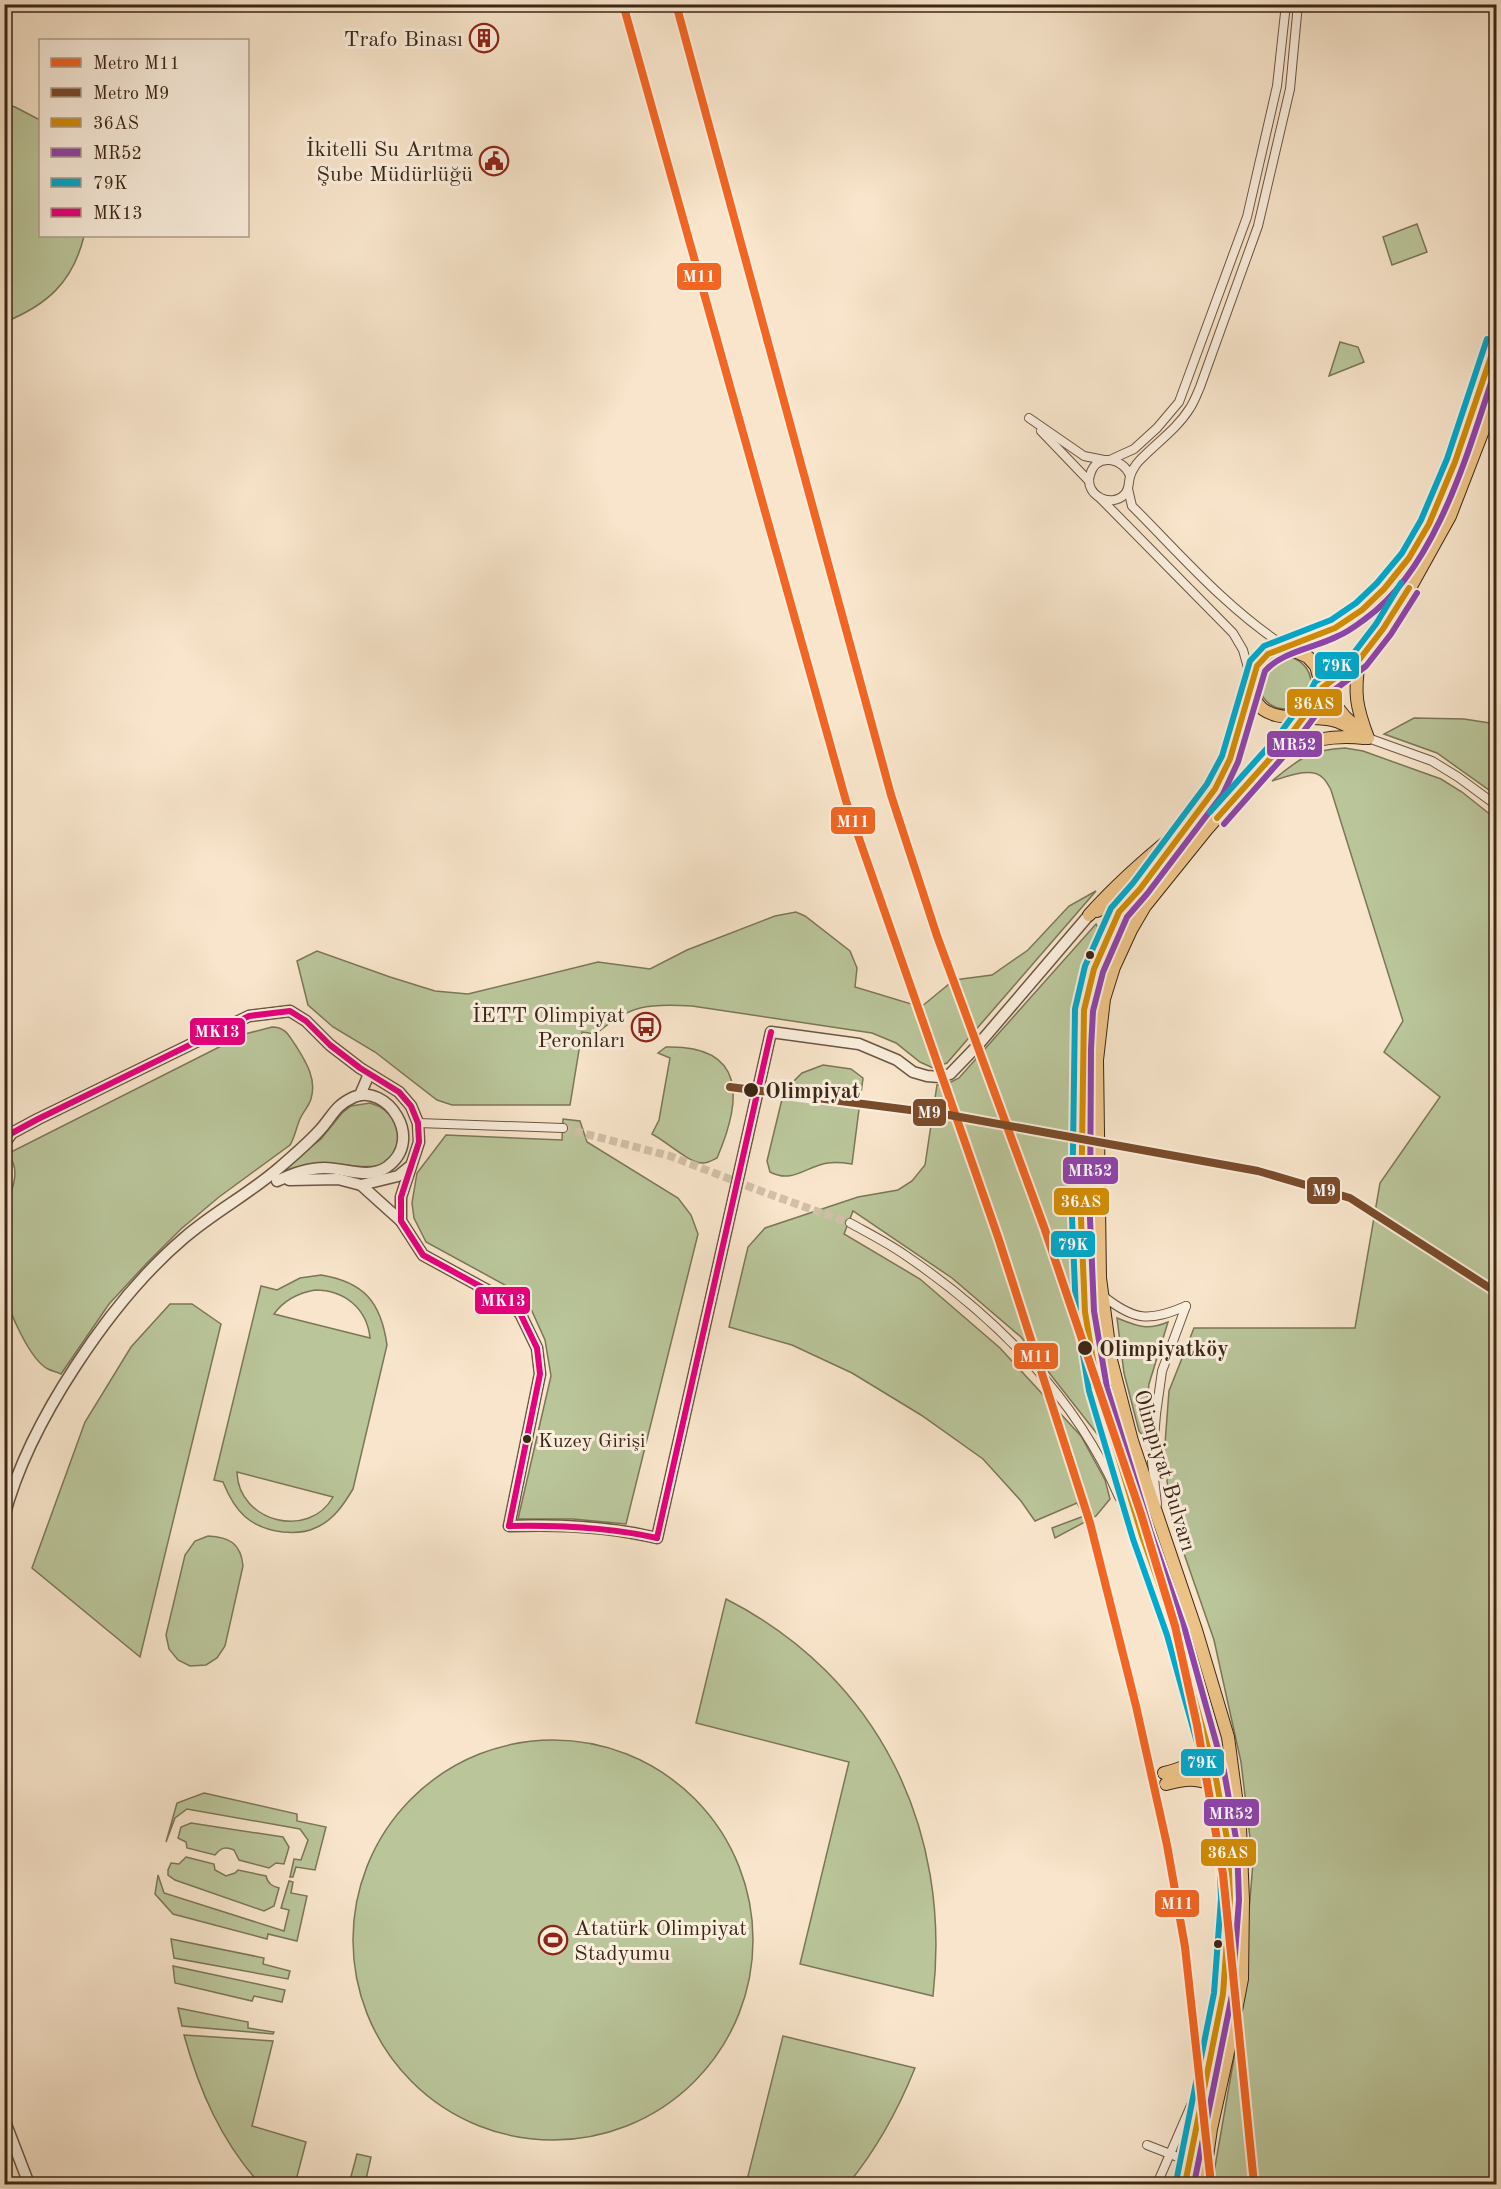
<svg xmlns="http://www.w3.org/2000/svg" width="1501" height="2189" viewBox="0 0 1501 2189" font-family="'Old Standard TT',serif">
<style>
.green{fill:#bac59a;stroke:#7b7658;stroke-width:1.5;fill-rule:evenodd}
.lines{fill:none;stroke-linecap:round;stroke-linejoin:round}
.minor-tunnel{stroke:#d2bfa7;stroke-width:8;stroke-dasharray:8 4;stroke-linecap:butt}
.minor-casing{stroke:#6b5642;stroke-width:10}
.tertiary-casing{stroke:#6b5642;stroke-width:13}
.primary-casing{stroke:#3c2615;stroke-width:14}
.minor{stroke:#faeedd;stroke-width:8}
.tertiary{stroke:#faeedd;stroke-width:10}
.primary{stroke:#ecc286;stroke-width:12}
.bus-1-casing{stroke:#faeedd;stroke-width:10}
.bus-2-casing{stroke:#faeedd;stroke-width:10}
.bus-3-casing{stroke:#faeedd;stroke-width:10}
.bus-4-casing{stroke:#faeedd;stroke-width:10}
.bus-1{stroke:#d28c04;stroke-width:6}
.bus-2{stroke:#8e44ad;stroke-width:6}
.bus-3{stroke:#00a9ce;stroke-width:6}
.bus-4{stroke:#e5007d;stroke-width:6}
.metro-1-casing{stroke:#faeedd;stroke-width:12}
.metro-2-casing{stroke:#faeedd;stroke-width:12}
.metro-1{stroke:#f26522;stroke-width:8}
.metro-2{stroke:#7a4b2a;stroke-width:8}
.bus-dot{fill:#3c2615;stroke:#faeedd;stroke-width:2}
.labels{text-anchor:middle;stroke-width:6;stroke-linejoin:round;paint-order:stroke}
.bus-label{font-size:20px;fill:#3c2615;stroke:#faeedd;text-anchor:start}
.poi-label{font-size:22px;fill:#3c2615;stroke:#faeedd;text-anchor:end}
.stop-label{font-size:22px;font-weight:bold;fill:#3c2615;stroke:#faeedd;text-anchor:start}
.street-label{font-size:22px;fill:#3c2615;stroke:#faeedd}
.line-badge{stroke:#faeedd;stroke-width:2}
.badge-label{font-size:16px;text-anchor:middle;font-weight:bold;fill:#fff}
</style>
<rect width="100%" height="100%" fill="#f8e5cb"/>
<filter id="stains"><feTurbulence type="fractalNoise" baseFrequency=".00333" numOctaves="4"/><feColorMatrix values="0 0 0 0 .2 0 0 0 0 .09 0 0 0 0 .02 0 0 0 .5 -.17"/></filter>
<radialGradient id="worn" r=".72"><stop offset=".6" stop-color="#630" stop-opacity="0"/><stop offset="1" stop-color="#630" stop-opacity=".3"/></radialGradient>
<g class="green">
<path d="M 4,104 L 15,107 L 40,120 L 40,236 L 84,236 C 73,282 47,305 5,322 Z"/>
<path d="M 1417,224 L 1427,252 L 1392,265 L 1383,237 Z"/>
<path d="M 1340,342 L 1358,347 L 1364,362 L 1329,376 Z"/>
<circle cx="1285" cy="683" r="26"/>
<path d="M 1414,718 L 1464,719 L 1496,724 L 1496,795 L 1437,753 L 1384,734 Z"/>
<path d="M 1345,748 L 1363,751 L 1441,779 L 1462,792 L 1496,819 L 1496,2184 L 1212,2184 L 1239,2029 L 1253,1863 L 1241,1762 L 1214,1640 L 1172,1519 L 1164,1457 L 1169,1391 L 1194,1328 L 1355,1328 L 1380,1183 L 1440,1097 L 1384,1052 L 1403,1021 L 1331,790 C 1329,786 1326,781 1323,778 C 1312,766 1286,777 1272,781 C 1299,759 1309,750 1345,748 Z"/>
<path d="M 1096,891 L 947,1063 L 933,1068 L 920,1062 L 896,1043 L 872,1033 L 692,1006 C 649,1003 629,1005 596,1034 L 582,1032 L 570,1105 L 452,1105 L 437,1100 L 375,1052 L 333,1027 L 308,1005 L 297,961 L 317,951 L 390,977 L 435,991 L 468,994 L 598,962 L 650,969 L 687,950 L 775,916 L 796,912 L 805,916 L 850,951 L 857,968 L 855,987 L 921,1007 L 954,980 L 992,975 L 1028,950 L 1069,906 Z"/>
<path d="M 1096,924 L 1099,930 L 1086,969 L 1077,1005 L 1073,1041 L 1072,1160 L 1077,1288 L 1089,1375 L 1109,1449 L 1021,1337 L 952,1278 L 853,1211 L 844,1234 L 920,1279 L 1000,1348 L 1081,1436 L 1105,1480 L 1110,1499 L 1096,1516 L 1055,1538 L 1052,1528 L 1084,1516 L 1077,1503 L 1035,1521 L 1021,1501 L 983,1459 L 921,1415 L 852,1373 L 792,1345 L 729,1327 L 748,1247 L 765,1228 L 858,1197 L 898,1190 L 912,1181 L 925,1165 L 937,1085 L 945,1085 L 959,1078 Z"/>
<path d="M 272,1027 C 286,1027 289,1036 296,1046 C 306,1062 317,1079 311,1099 C 309,1106 303,1112 300,1119 C 296,1128 295,1137 290,1145 L 219,1197 L 181,1229 L 146,1264 L 109,1304 L 61,1374 C 57,1372 52,1371 48,1369 C 30,1360 9,1312 5,1293 C 2,1280 3,1233 4,1219 C 6,1199 24,1174 9,1156 L 11,1152 L 245,1034 Z"/>
<path d="M 666,1047 C 747,1045 742,1100 717,1158 C 713,1160 708,1163 703,1163 C 690,1164 666,1141 652,1134 L 659,1120 L 670,1058 L 658,1053 Z"/>
<path d="M 823,1065 L 851,1069 L 863,1078 L 852,1164 C 845,1163 836,1162 828,1163 C 806,1166 793,1184 770,1172 L 767,1161 L 784,1091 L 802,1073 Z"/>
<path d="M 370,1103 C 381,1106 389,1111 395,1122 C 399,1129 399,1136 397,1144 C 391,1179 348,1163 326,1163 C 308,1163 292,1167 276,1174 L 321,1139 L 342,1113 L 351,1106 Z"/>
<path d="M 563,1119 L 580,1121 L 587,1142 L 678,1198 L 691,1215 L 698,1234 L 626,1524 L 573,1519 L 518,1519 L 551,1376 L 545,1340 L 531,1309 L 505,1285 L 426,1242 L 414,1218 L 412,1203 L 417,1173 L 446,1135 L 562,1140 Z"/>
<path d="M 321,1275 C 364,1282 381,1302 387,1345 L 353,1489 C 344,1504 333,1521 315,1528 C 305,1533 294,1533 283,1532 C 250,1528 235,1512 223,1482 L 214,1480 L 261,1286 L 277,1290 L 300,1278 ZM 315,1290 C 344,1290 367,1308 370,1338 L 274,1314 C 284,1300 298,1293 315,1290 ZM 237,1473 L 237,1472 L 333,1497 C 309,1540 239,1522 237,1473 Z"/>
<path d="M 170,1304 L 192,1304 L 221,1324 L 140,1657 L 32,1568 L 85,1422 L 131,1347 Z"/>
<path d="M 1117,1318 C 1137,1326 1147,1331 1168,1322 L 1149,1384 L 1143,1436 L 1139,1431 L 1124,1373 Z"/>
<path d="M 208,1536 C 229,1537 241,1543 243,1566 L 225,1646 L 217,1658 L 206,1665 L 190,1666 L 178,1660 L 169,1649 L 166,1635 L 185,1555 L 195,1541 Z"/>
<path d="M 726,1599 C 878,1676 952,1829 933,1996 L 800,1964 L 849,1762 L 696,1723 Z"/>
<circle cx="553" cy="1940" r="200"/>
<path d="M 204,1793 L 297,1814 L 297,1821 L 326,1827 L 315,1870 L 296,1867 L 293,1877 L 290,1877 L 294,1859 L 301,1860 L 308,1840 L 300,1829 L 187,1809 L 175,1818 L 166,1842 L 177,1803 Z"/>
<path d="M 191,1823 L 283,1837 L 289,1847 L 284,1864 L 276,1863 L 269,1868 L 239,1860 L 234,1850 C 225,1846 221,1848 215,1855 L 187,1848 L 186,1842 L 178,1838 L 181,1827 Z"/>
<path d="M 186,1857 L 214,1864 L 215,1870 L 226,1876 L 235,1873 L 238,1870 L 266,1876 C 268,1884 272,1886 279,1888 L 274,1906 L 264,1911 L 175,1880 L 168,1875 L 168,1870 L 171,1863 L 179,1864 Z"/>
<path d="M 158,1875 L 164,1893 L 284,1931 L 289,1910 L 281,1908 L 289,1881 L 293,1882 L 291,1893 L 307,1896 L 297,1941 L 268,1934 L 267,1939 L 173,1914 L 155,1894 Z"/>
<path d="M 171,1939 L 264,1958 L 263,1964 L 290,1971 L 288,1979 L 174,1958 Z"/>
<path d="M 173,1966 L 285,1990 L 282,2002 L 254,1996 L 252,2001 L 175,1983 Z"/>
<path d="M 178,2008 L 248,2022 L 248,2028 L 274,2032 L 273,2034 L 182,2026 Z"/>
<path d="M 184,2035 L 273,2041 L 252,2126 L 306,2142 L 295,2184 L 260,2184 C 221,2141 199,2090 184,2035 Z"/>
<path d="M 783,2036 L 915,2068 C 898,2110 877,2149 848,2184 L 746,2184 Z"/>
<path d="M 357,2154 L 371,2157 L 365,2184 L 349,2184 Z"/>
</g>
<g class="lines">
<path class="minor-tunnel" d="M 563,1128 L 670,1156 L 766,1193 L 850,1223"/>
<g class="minor-casing">
<g id="minor">
<path d="M 1029,418 L 1084,456 L 1104,460"/>
<path d="M 1041,431 L 1089,481"/>
<path d="M 1112,459 L 1134,449 L 1157,428 L 1179,402 L 1247,217 L 1277,86 L 1286,4"/>
<path d="M 1130,476 C 1124,458 1096,452 1090,475 C 1084,495 1111,509 1125,494 C 1130,488 1128,483 1130,477 C 1131,472 1136,464 1139,461 C 1156,443 1177,429 1190,408 C 1194,402 1197,394 1200,387 L 1258,226 L 1290,89 L 1298,4"/>
<path d="M 1128,489 L 1132,506 C 1181,555 1227,609 1286,647"/>
<path d="M 1100,498 L 1233,633 L 1243,650 L 1252,682"/>
<path d="M 1368,738 L 1432,761 L 1458,777 L 1496,805"/>
<path d="M 418,1123 L 563,1128"/>
<path d="M 850,1223 C 868,1233 888,1243 905,1255 C 995,1316 1076,1397 1119,1497"/>
<path d="M 1102,1295 C 1134,1321 1149,1322 1186,1306"/>
<path d="M 1157,1504 L 1152,1462 L 1156,1414 L 1162,1371 L 1186,1306"/>
<path d="M 1147,2145 L 1206,2168"/>
<path d="M 1157,2184 L 1199,2087"/>
</g>
</g>
<g class="tertiary-casing">
<g id="tertiary">
<path d="M 360,1095 L 369,1074"/>
<path d="M 4,1144 L 12,1133 L 38,1119 L 249,1016 L 290,1011 L 306,1021 L 330,1045 L 360,1068 L 399,1092 L 411,1106 L 418,1123 L 419,1142 L 401,1197 L 401,1221 L 423,1255 L 496,1295 L 520,1313 L 537,1348 L 540,1374 L 509,1526 C 559,1524 608,1526 657,1538 L 771,1032 L 859,1044 L 897,1060 L 913,1072 L 927,1076 L 939,1077 L 950,1074 L 978,1045 L 1089,915"/>
<path d="M 289,1180 L 338,1179 L 361,1185 L 398,1176 L 409,1167"/>
<path d="M 361,1185 L 401,1221"/>
<path d="M 4,1517 C 28,1424 111,1300 184,1238 C 214,1212 249,1194 279,1168 C 293,1156 307,1144 319,1131 C 333,1116 334,1106 354,1097 C 386,1083 426,1139 387,1167 C 368,1180 345,1168 325,1168 C 307,1168 293,1174 277,1181"/>
<path d="M 4,2119 L 29,2184"/>
</g>
</g>
<g class="primary-casing">
<g id="primary">
<path d="M 1286,647 L 1308,657 L 1316,666 L 1322,688 L 1345,717 L 1354,725"/>
<path d="M 1359,660 C 1354,694 1356,706 1368,738"/>
<path d="M 1322,688 L 1359,660 L 1383,629 L 1410,588 L 1450,516 L 1496,397"/>
<path d="M 1368,738 C 1356,731 1345,723 1332,720 C 1309,714 1269,725 1256,701 C 1253,694 1252,686 1254,678 C 1255,674 1255,669 1257,665 C 1267,646 1315,638 1334,629 C 1347,622 1360,612 1371,602 C 1441,538 1468,429 1496,342"/>
<path d="M 1276,753 C 1306,741 1332,734 1364,738"/>
<path d="M 1097,911 L 1132,893"/>
<path d="M 1089,915 C 1116,885 1144,860 1175,835"/>
<path d="M 1164,1773 C 1185,1768 1193,1764 1208,1747"/>
<path d="M 1166,1784 C 1188,1778 1196,1778 1217,1786"/>
<path d="M 1185,2184 L 1206,2073 L 1223,1994 L 1230,1899 L 1228,1844 L 1215,1773 L 1176,1632 L 1142,1536 L 1098,1390 L 1085,1312 L 1080,1145 L 1082,1049 L 1084,1010 L 1094,969 L 1119,912 L 1140,889 L 1215,789 L 1230,759 L 1252,683"/>
<path d="M 1203,2184 L 1211,2129 L 1227,2057 L 1242,1979 L 1243,1900 L 1240,1827 L 1228,1737 L 1196,1630 L 1132,1441 L 1111,1360 L 1100,1278 L 1097,1060 L 1104,999 L 1114,967 L 1131,930 L 1145,906 L 1207,829 L 1285,742 L 1317,699 L 1322,688"/>
</g>
</g>
<use href="#minor" class="minor"/>
<use href="#tertiary" class="tertiary"/>
<use href="#primary" class="primary"/>
<g class="bus-1-casing">
<g id="bus-1">
<path d="M 1217,818 L 1285,742 L 1317,699 L 1322,688 L 1359,660 L 1383,629 L 1409,588"/>
<path d="M 1185,2184 L 1223,1994 L 1230,1899 L 1228,1844 L 1215,1773 L 1176,1632 L 1142,1536 L 1098,1390 L 1085,1312 L 1081,1218 L 1084,1010 L 1094,969 L 1119,912 L 1140,889 L 1215,789 L 1230,759 L 1257,666 L 1268,654 L 1335,628 L 1362,610 L 1384,589 L 1409,558 L 1429,524 L 1455,462 L 1496,342"/>
</g>
</g>
<g class="bus-2-casing">
<g id="bus-2">
<path d="M 1224,824 L 1292,747 L 1324,704 L 1329,694 L 1366,666 L 1391,634 L 1417,593"/>
<path d="M 1194,2184 L 1232,1995 L 1239,1900 L 1237,1844 L 1224,1771 L 1185,1630 L 1151,1533 L 1107,1388 L 1094,1311 L 1090,1218 L 1091,1049 L 1093,1011 L 1103,972 L 1127,917 L 1147,894 L 1223,794 L 1238,762 L 1265,671 C 1283,651 1315,648 1338,636 C 1348,632 1357,625 1365,619 C 1437,568 1469,448 1496,368"/>
</g>
</g>
<g class="bus-3-casing">
<g id="bus-3">
<path d="M 1210,812 L 1278,736 L 1309,694 L 1315,682 L 1353,654 L 1376,624 L 1401,583"/>
<path d="M 1176,2182 L 1214,1993 L 1221,1899 L 1219,1845 L 1206,1775 L 1167,1635 L 1133,1539 L 1089,1391 L 1076,1312 L 1072,1218 L 1075,1009 L 1085,966 L 1111,908 L 1133,883 L 1207,784 L 1222,756 L 1250,661 L 1264,646 L 1331,620 L 1356,603 L 1377,583 L 1402,553 L 1421,520 L 1447,459 L 1487,339"/>
</g>
</g>
<g class="bus-4-casing">
<g id="bus-4">
<path d="M 4,1143 L 12,1133 L 38,1119 L 249,1016 L 290,1011 L 306,1021 L 330,1045 L 360,1068 L 399,1092 L 411,1106 L 418,1123 L 419,1142 L 401,1197 L 401,1221 L 423,1255 L 496,1295 L 520,1313 L 537,1348 L 540,1374 L 509,1526"/>
<path d="M 509,1526 C 559,1525 608,1527 657,1538"/>
<path d="M 657,1538 L 771,1032"/>
</g>
</g>
<use href="#bus-1" class="bus-1"/>
<use href="#bus-2" class="bus-2"/>
<use href="#bus-3" class="bus-3"/>
<use href="#bus-4" class="bus-4"/>
<g class="metro-1-casing">
<g id="metro-1">
<path d="M 623,4 L 846,801 L 998,1237 L 1090,1523 L 1136,1706 L 1167,1845 L 1185,1947 L 1211,2184"/>
<path d="M 676,4 L 891,795 L 937,936 L 1044,1227 L 1141,1514 L 1175,1626 L 1197,1725 L 1223,1874 L 1254,2184"/>
</g>
</g>
<g class="metro-2-casing">
<path id="metro-2" d="M 730,1087 L 949,1115 L 1258,1171 L 1350,1198 L 1496,1292"/>
</g>
<use href="#metro-1" class="metro-1"/>
<use href="#metro-2" class="metro-2"/>
</g>
<defs>
<g id="building-ring" transform="scale(1.5)"><circle r="9.5" fill="#faeedd" stroke="#8f2418" stroke-width="1.5"/><path d="M-4-6H4V6H1V3H-1V6H-4ZM-2.5-4.3h1.7v1.8h-1.7ZM.8-4.3h1.7v1.8H.8ZM-2.5-1h1.7V.8h-1.7ZM.8-1h1.7V.8H.8Z" fill="#8f2418"/></g>
<g id="civic-ring" transform="scale(1.5)"><circle r="9.5" fill="#faeedd" stroke="#8f2418" stroke-width="1.5"/><path d="M-.6-6.5H3V-4.5H.6V-3L4-1V1h2V6H-6V1h2V-1L-.6-3ZM-1.2 2.5V6h2.4V2.5Z" fill="#8f2418"/></g>
<g id="bus-ring" transform="scale(1.5)"><circle r="9.5" fill="#faeedd" stroke="#8f2418" stroke-width="1.5"/><path d="M-5-6H5V4H4V6H2V4H-2V6H-4V4H-5ZM-3.5-4V0h7V-4ZM-3.5 1.2v1.5H-2V1.2ZM2 1.2v1.5H3.5V1.2Z" fill="#8f2418"/></g>
<g id="stadium-ring" transform="scale(1.5)"><circle r="9.5" fill="#faeedd" stroke="#8f2418" stroke-width="1.5"/><path d="M0-5a6.5 5 0 1 0 0 10a6.5 5 0 1 0 0-10ZM-3.5-1.8h7v3.6h-7Z" fill="#8f2418"/></g>
</defs>
<g fill-rule="evenodd">
<use href="#building-ring" x="484" y="38"/>
<use href="#civic-ring" x="494" y="161"/>
<use href="#bus-ring" x="646" y="1027"/>
<use href="#stadium-ring" x="553" y="1940"/>
</g>
<g class="bus-dot">
<circle cx="1090" cy="955" r="5"/>
<circle cx="751" cy="1090" r="8"/>
<circle cx="1085" cy="1348" r="8"/>
<circle cx="527" cy="1439" r="5"/>
<circle cx="1218" cy="1944" r="5"/>
</g>
<g class="labels">
<g class="bus-label">
<text x="538" y="1447">Kuzey Girişi</text>
</g>
<g class="poi-label">
<text x="463" y="46">Trafo Binası</text>
<text x="473" y="156">İkitelli Su Arıtma<tspan x="473" dy="25">Şube Müdürlüğü</tspan></text>
<text x="625" y="1022">İETT Olimpiyat<tspan x="625" dy="25">Peronları</tspan></text>
<text x="574" y="1935" text-anchor="start">Atatürk Olimpiyat<tspan x="574" dy="25">Stadyumu</tspan></text>
</g>
<g class="stop-label">
<text x="765" y="1098">Olimpiyat</text>
<text x="1099" y="1356">Olimpiyatköy</text>
</g>
<g class="street-label">
<text transform="translate(1166 1470) rotate(73)" y="8">Olimpiyat Bulvarı</text>
</g>
</g>
<g class="line-badge">
<rect x="676" y="262" width="46" height="29" rx="6" fill="#f26522"/>
<rect x="1314" y="651" width="46" height="29" rx="6" fill="#00a9ce"/>
<rect x="1286" y="688" width="57" height="29" rx="6" fill="#d28c04"/>
<rect x="1266" y="730" width="57" height="28" rx="6" fill="#8e44ad"/>
<rect x="830" y="806" width="46" height="29" rx="6" fill="#f26522"/>
<rect x="189" y="1017" width="57" height="29" rx="6" fill="#e5007d"/>
<rect x="912" y="1098" width="35" height="29" rx="6" fill="#7a4b2a"/>
<rect x="1062" y="1156" width="57" height="29" rx="6" fill="#8e44ad"/>
<rect x="1306" y="1176" width="35" height="29" rx="6" fill="#7a4b2a"/>
<rect x="1053" y="1187" width="57" height="29" rx="6" fill="#d28c04"/>
<rect x="1050" y="1230" width="46" height="28" rx="6" fill="#00a9ce"/>
<rect x="474" y="1286" width="57" height="29" rx="6" fill="#e5007d"/>
<rect x="1013" y="1342" width="46" height="28" rx="6" fill="#f26522"/>
<rect x="1180" y="1748" width="45" height="29" rx="6" fill="#00a9ce"/>
<rect x="1203" y="1798" width="57" height="29" rx="6" fill="#8e44ad"/>
<rect x="1200" y="1838" width="57" height="29" rx="6" fill="#d28c04"/>
<rect x="1154" y="1889" width="46" height="29" rx="6" fill="#f26522"/>
</g>
<g class="badge-label">
<text x="699" y="282">M11</text>
<text x="1337" y="671">79K</text>
<text x="1314" y="709">36AS</text>
<text x="1294" y="750">MR52</text>
<text x="853" y="827">M11</text>
<text x="217" y="1037">MK13</text>
<text x="929" y="1118">M9</text>
<text x="1090" y="1176">MR52</text>
<text x="1324" y="1196">M9</text>
<text x="1081" y="1207">36AS</text>
<text x="1073" y="1250">79K</text>
<text x="503" y="1306">MK13</text>
<text x="1036" y="1362">M11</text>
<text x="1202" y="1768">79K</text>
<text x="1231" y="1819">MR52</text>
<text x="1228" y="1858">36AS</text>
<text x="1177" y="1909">M11</text>
</g>
<rect width="1501" height="2189" fill="none" stroke="#f8e5cb" stroke-width="24"/>
<rect x="6" y="6" width="1489" height="2177" fill="none" stroke="#3c2615" stroke-width="3"/>
<rect x="12" y="12" width="1477" height="2165" fill="none" stroke="#3c2615" stroke-width="1.5"/>
<rect x="39" y="39" width="210" height="198" fill="#faeedd" stroke="#ae9e8d" stroke-width="1.5"/>
<rect x="51" y="58" width="30" height="9" fill="#f26522" stroke="#ae9e8d" stroke-width="1.5"/>
<text x="93" y="69" font-size="18" fill="#3c2615">Metro M11</text>
<rect x="51" y="88" width="30" height="9" fill="#7a4b2a" stroke="#ae9e8d" stroke-width="1.5"/>
<text x="93" y="99" font-size="18" fill="#3c2615">Metro M9</text>
<rect x="51" y="118" width="30" height="9" fill="#d28c04" stroke="#ae9e8d" stroke-width="1.5"/>
<text x="93" y="129" font-size="18" fill="#3c2615">36AS</text>
<rect x="51" y="148" width="30" height="9" fill="#8e44ad" stroke="#ae9e8d" stroke-width="1.5"/>
<text x="93" y="159" font-size="18" fill="#3c2615">MR52</text>
<rect x="51" y="178" width="30" height="9" fill="#00a9ce" stroke="#ae9e8d" stroke-width="1.5"/>
<text x="93" y="189" font-size="18" fill="#3c2615">79K</text>
<rect x="51" y="208" width="30" height="9" fill="#e5007d" stroke="#ae9e8d" stroke-width="1.5"/>
<text x="93" y="219" font-size="18" fill="#3c2615">MK13</text>
<rect width="100%" height="100%" filter="url(#stains)"/>
<rect width="100%" height="100%" fill="url(#worn)"/>
</svg>
